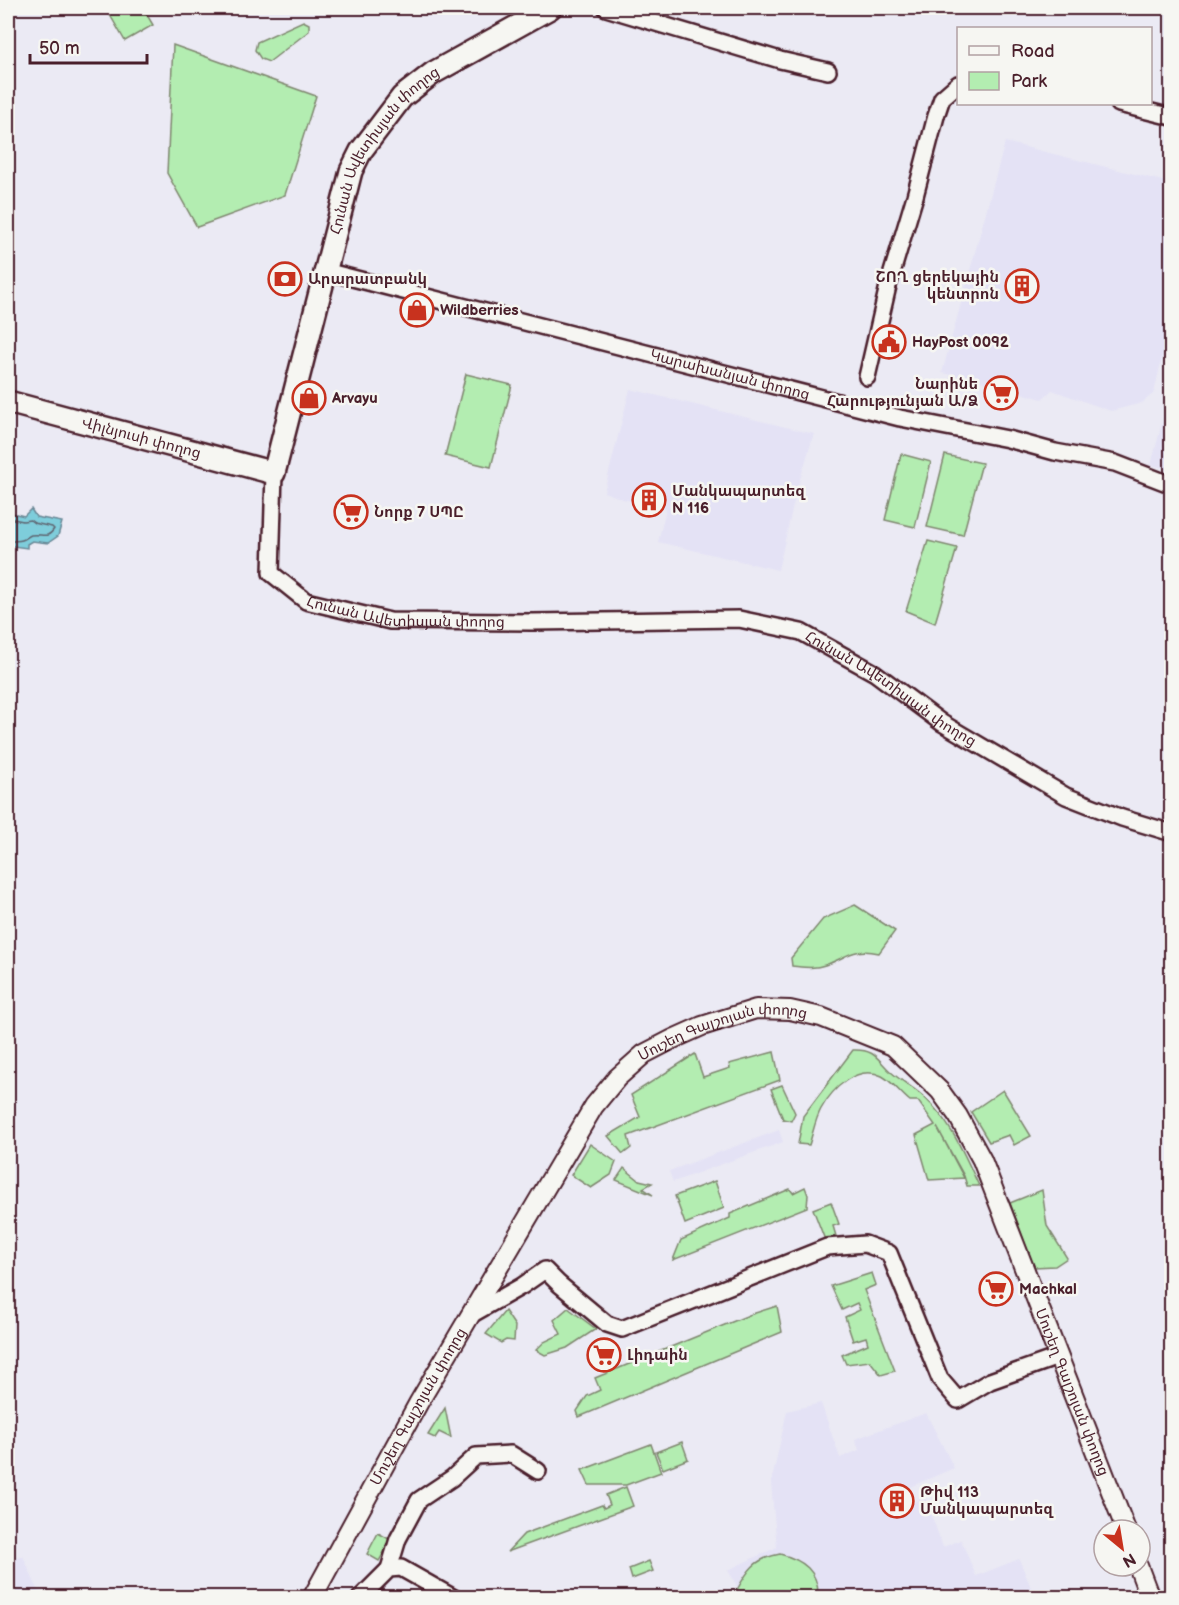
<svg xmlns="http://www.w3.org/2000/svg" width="1179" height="1605" viewBox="0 0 1179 1605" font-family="'Balsamiq Sans','Noto Sans Armenian',sans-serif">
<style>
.built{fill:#e4e2f5}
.green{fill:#b3edb1;stroke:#7e866e;stroke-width:1.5}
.water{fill:#7ecddb;stroke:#698795;stroke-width:1.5}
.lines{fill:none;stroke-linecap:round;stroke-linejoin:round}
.shore{stroke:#5f6571;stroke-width:1.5}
.minor-casing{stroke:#4a1f2b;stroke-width:20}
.tertiary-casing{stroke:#4a1f2b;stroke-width:22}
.secondary-casing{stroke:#4a1f2b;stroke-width:26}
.minor{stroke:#f6f6f2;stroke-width:15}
.tertiary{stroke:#f6f6f2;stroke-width:18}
.secondary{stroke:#f6f6f2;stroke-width:21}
.labels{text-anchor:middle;stroke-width:5;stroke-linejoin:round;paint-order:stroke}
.street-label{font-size:15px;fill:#4a1f2b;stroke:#f6f6f2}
.poi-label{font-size:15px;font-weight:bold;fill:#4a1f2b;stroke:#f6f6f2;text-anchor:start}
</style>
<rect width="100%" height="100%" fill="#ebeaf4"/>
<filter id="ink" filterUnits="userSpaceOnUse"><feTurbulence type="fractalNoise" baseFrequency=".0167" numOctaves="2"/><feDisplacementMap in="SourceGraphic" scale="12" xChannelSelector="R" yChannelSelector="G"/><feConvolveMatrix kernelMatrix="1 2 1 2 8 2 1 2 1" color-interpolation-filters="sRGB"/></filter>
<g filter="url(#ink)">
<g class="built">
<path d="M 1005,142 L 1171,183 L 1171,318 L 1154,393 L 1142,403 L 1111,411 L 1052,390 L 1042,399 L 970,378 L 942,373 Z"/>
<path d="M 630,389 L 814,434 L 797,489 L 778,570 L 658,542 L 666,509 L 623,499 L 604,492 Z"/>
<path d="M 1171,389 L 1172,470 L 1171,470 L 1151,465 Z"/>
<path d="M 779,1130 L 783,1142 L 673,1182 L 669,1171 Z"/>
<path d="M 821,1403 L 840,1458 L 859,1450 L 855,1439 L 926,1413 L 954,1468 L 898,1492 L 903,1506 L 925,1498 L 943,1547 L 961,1540 L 976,1576 L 1019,1559 L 1035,1597 L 731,1597 L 738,1588 L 728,1570 L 777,1547 L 771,1484 L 787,1411 Z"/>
<path d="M 23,1556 L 41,1597 L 8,1597 L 8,1561 Z"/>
</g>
<g class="green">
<path d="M 106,8 L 143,8 L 153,25 L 125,41 Z"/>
<path d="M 303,21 L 309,24 L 309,31 L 269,62 L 261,59 L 255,50 L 257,42 Z"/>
<path d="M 173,45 L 316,96 L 285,195 L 197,227 L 167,173 Z"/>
<path d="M 466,374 L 512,385 L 491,467 L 445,456 Z"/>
<path d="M 901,454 L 931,462 L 915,527 L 885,520 Z"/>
<path d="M 945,455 L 982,463 L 963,535 L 927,527 Z"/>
<path d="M 928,541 L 957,548 L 935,623 L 906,611 Z"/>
<path d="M 855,905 L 895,931 L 879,953 C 853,947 848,957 825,965 C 814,969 803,967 792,966 L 791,958 L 823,919 Z"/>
<path d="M 853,1050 C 875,1049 877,1059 891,1072 C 902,1082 915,1088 925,1098 C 951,1122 964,1154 979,1186 L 967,1186 L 964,1176 L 937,1127 L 964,1178 L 929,1180 L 916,1135 L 935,1125 L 918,1101 L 910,1101 C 900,1093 893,1082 882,1076 C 857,1064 832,1089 821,1109 C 815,1120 813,1133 809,1145 L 798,1144 L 803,1116 Z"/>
<path d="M 774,1052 L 780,1080 L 628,1136 L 631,1148 L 623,1154 L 608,1136 L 640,1117 L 631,1095 L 695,1054 L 703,1077 L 730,1068 L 729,1064 Z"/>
<path d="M 782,1085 L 795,1113 L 791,1121 L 783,1119 L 771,1089 Z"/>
<path d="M 1003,1090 L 1031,1136 L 1014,1145 L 1009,1135 L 989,1142 L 971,1112 Z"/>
<path d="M 590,1144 L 616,1162 L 611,1175 L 591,1188 L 571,1175 Z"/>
<path d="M 624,1168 L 639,1180 L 652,1183 L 643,1188 L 653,1195 L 616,1180 Z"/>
<path d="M 715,1181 L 724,1208 L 685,1224 L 675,1196 Z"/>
<path d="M 805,1187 L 808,1195 L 807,1207 L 673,1260 L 681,1240 L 730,1218 L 730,1214 L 790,1189 L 793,1193 Z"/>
<path d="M 1042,1190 L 1047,1226 L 1067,1258 L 1055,1266 L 1034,1267 L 1010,1203 Z"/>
<path d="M 831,1202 L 839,1224 L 833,1226 L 836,1236 L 825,1240 L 813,1209 Z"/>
<path d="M 872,1273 L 876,1285 L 864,1290 L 895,1371 L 881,1375 L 870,1361 L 846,1364 L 842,1355 L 868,1344 L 866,1337 L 853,1341 L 845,1317 L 860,1310 L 857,1303 L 842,1310 L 831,1286 Z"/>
<path d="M 777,1306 L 782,1332 L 579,1417 L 577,1411 L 587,1396 L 600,1390 L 595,1378 L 749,1315 Z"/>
<path d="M 568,1308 L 596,1329 L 567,1348 L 545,1355 L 536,1350 L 544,1342 L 561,1334 L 554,1320 Z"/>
<path d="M 505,1311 L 515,1326 L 514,1341 L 506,1340 L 501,1343 L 486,1334 Z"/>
<path d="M 445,1408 L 451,1438 L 439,1432 L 435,1438 L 428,1435 Z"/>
<path d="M 682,1442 L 688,1459 L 663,1469 L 656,1452 Z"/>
<path d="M 651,1444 L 661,1472 L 626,1485 L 589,1485 L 582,1470 Z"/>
<path d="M 626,1487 L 633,1506 L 507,1552 L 524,1534 L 602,1505 L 604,1508 L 610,1505 L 606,1495 Z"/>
<path d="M 378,1533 L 391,1540 L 379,1561 L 367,1554 Z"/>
<path d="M 780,1554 C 803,1560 819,1571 818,1597 L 733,1597 C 746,1574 751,1559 780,1554 Z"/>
<path d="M 649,1561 L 653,1571 L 632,1579 L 629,1569 Z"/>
</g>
<path class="water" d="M 31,509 L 36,517 L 62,522 L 58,536 L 48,543 L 32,541 L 27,544 L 27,548 L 13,546 L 10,554 L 8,554 L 8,512 L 24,516 Z"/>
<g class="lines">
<path class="shore" d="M 8,518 L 23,521 L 30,520 L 34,523 L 52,527 L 54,529 C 47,540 42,533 31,535 C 28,536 26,539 22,540 C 16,542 14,539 8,543"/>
<g class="minor-casing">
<g id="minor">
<path d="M 606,8 L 780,60 L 828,71"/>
<path d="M 1119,104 L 1172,117"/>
<path id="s1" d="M 325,271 L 900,418 L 1008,439 L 1055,452 L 1115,463 L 1172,485"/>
<path d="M 867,377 L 888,286 L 915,196 L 936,116 L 942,98 L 958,84"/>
<path id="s2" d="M 274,473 L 271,573 L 306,601 L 390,621 L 533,622 L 739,619 L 801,632 L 875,673 L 942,723 L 1066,796 L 1122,818 L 1172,833"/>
<path d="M 469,1316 L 522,1286 L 545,1270 L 559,1284 L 607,1324 L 622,1329 L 827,1247 L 865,1244 L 889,1253 L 940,1379 L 958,1400 L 990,1381 L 1058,1357"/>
<path d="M 389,1569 L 398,1539 L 419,1500 L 452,1478 L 476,1456 L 511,1454 L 538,1471"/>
<path d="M 360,1598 L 389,1569 L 401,1568 L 454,1598"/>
</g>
</g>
<g class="tertiary-casing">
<g id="tertiary">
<path d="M 1138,1566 L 1150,1598"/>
<path id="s3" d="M 312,1598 L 419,1402 L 594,1106 L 617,1078 L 644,1054 L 673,1039 L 702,1026 L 756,1009 L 790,1010 L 821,1017 L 893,1046 L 940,1091 L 958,1116 L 982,1160 L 1126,1530"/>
</g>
</g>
<g class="secondary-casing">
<g id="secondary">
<path id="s4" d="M 8,402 L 274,473 L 351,171 L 361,151 L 402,97 L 433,73 L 550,8"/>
</g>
</g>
<use href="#minor" class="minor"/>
<use href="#tertiary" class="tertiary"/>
<use href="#secondary" class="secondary"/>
</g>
</g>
<defs>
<g id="bank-ring" transform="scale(1.725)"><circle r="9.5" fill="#f6f6f2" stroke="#c8321e" stroke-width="1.5"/><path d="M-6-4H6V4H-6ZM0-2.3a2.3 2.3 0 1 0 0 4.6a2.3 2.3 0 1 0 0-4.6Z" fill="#c8321e"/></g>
<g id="building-ring" transform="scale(1.725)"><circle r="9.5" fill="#f6f6f2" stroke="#c8321e" stroke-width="1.5"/><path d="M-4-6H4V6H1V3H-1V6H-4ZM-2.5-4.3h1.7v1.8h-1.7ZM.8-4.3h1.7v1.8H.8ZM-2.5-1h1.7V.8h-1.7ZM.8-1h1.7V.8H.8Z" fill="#c8321e"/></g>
<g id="shop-ring" transform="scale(1.725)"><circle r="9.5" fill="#f6f6f2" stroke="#c8321e" stroke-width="1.5"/><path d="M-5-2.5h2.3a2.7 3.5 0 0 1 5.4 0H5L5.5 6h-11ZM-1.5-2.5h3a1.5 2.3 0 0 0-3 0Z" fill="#c8321e"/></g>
<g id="civic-ring" transform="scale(1.725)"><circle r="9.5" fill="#f6f6f2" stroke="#c8321e" stroke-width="1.5"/><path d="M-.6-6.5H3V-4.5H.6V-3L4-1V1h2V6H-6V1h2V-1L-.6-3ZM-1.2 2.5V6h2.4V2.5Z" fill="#c8321e"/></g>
<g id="supermarket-ring" transform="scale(1.725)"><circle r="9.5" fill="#f6f6f2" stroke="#c8321e" stroke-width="1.5"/><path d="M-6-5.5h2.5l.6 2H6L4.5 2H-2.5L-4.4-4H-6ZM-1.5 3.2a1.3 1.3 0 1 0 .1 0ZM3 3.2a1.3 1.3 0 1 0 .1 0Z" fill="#c8321e"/></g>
</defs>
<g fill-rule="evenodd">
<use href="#bank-ring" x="285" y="279"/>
<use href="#building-ring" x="1022" y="286"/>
<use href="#shop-ring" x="417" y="310"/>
<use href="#civic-ring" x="889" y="342"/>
<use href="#supermarket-ring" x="1001" y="393"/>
<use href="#shop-ring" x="309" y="398"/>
<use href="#building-ring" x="649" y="500"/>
<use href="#supermarket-ring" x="351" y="512"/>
<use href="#supermarket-ring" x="996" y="1289"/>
<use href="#supermarket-ring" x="604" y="1355"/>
<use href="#building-ring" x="897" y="1501"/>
</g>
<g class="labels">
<g class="street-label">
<text dy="5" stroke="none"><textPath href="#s4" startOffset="622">Հունան Ավետիսյան փողոց</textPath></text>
<text dy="5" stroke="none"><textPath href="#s1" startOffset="418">Կարախանյան փողոց</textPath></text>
<text dy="5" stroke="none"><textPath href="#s4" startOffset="138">Վիլնյուսի փողոց</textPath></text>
<text dy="5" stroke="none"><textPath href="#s2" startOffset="246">Հունան Ավետիսյան փողոց</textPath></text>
<text dy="5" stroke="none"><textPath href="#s2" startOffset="750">Հունան Ավետիսյան փողոց</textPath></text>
<text dy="5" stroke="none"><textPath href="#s3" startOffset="723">Մուշեղ Գալշոյան փողոց</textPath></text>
<text dy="5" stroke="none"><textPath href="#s3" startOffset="1299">Մուշեղ Գալշոյան փողոց</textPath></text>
<text dy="5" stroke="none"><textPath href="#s3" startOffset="219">Մուշեղ Գալշոյան փողոց</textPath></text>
</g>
<g class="poi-label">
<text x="999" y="282" text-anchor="end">ՇՈՂ ցերեկային<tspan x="999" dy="17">կենտրոն</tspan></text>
<text x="308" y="284">Արարատբանկ</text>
<text x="440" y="315">Wildberries</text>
<text x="912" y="347">HayPost 0092</text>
<text x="978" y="389" text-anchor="end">Նարինե<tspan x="978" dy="17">Հարությունյան Ա/Ձ</tspan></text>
<text x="332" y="403">Arvayu</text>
<text x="672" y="496">Մանկապարտեզ<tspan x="672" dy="17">N 116</tspan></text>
<text x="374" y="517">Նորք 7 ՍՊԸ</text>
<text x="1019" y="1294">Machkal</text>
<text x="627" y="1360">Լիդաին</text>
<text x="920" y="1497">Թիվ 113<tspan x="920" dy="17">Մանկապարտեզ</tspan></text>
</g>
</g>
<rect width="1179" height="1605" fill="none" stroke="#f6f6f2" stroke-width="30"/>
<rect x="15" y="15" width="1149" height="1575" fill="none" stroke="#4a1f2b" stroke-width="2" filter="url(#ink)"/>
<rect x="957" y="27" width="195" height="78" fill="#f6f6f2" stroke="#b1a0a2" stroke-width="1.5"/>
<rect x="969" y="46" width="30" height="9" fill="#f6f6f2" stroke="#b1a0a2" stroke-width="1.5"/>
<text x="1011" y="57" font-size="18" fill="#4a1f2b">Road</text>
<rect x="969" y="72" width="30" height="18" fill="#b3edb1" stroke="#b1a0a2" stroke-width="1.5"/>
<text x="1011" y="87" font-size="18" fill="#4a1f2b">Park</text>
<g transform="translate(1122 1548) rotate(150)"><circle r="28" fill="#f6f6f2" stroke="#b1a0a2" stroke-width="1.5"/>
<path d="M0-4.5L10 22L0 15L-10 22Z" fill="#c8321e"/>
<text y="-9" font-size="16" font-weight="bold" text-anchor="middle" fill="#4a1f2b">N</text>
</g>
<path d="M30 54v9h117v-9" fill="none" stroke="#4a1f2b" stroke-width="3"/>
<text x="39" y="54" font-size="18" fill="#4a1f2b" stroke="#f6f6f2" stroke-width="4.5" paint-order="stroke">50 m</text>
</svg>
